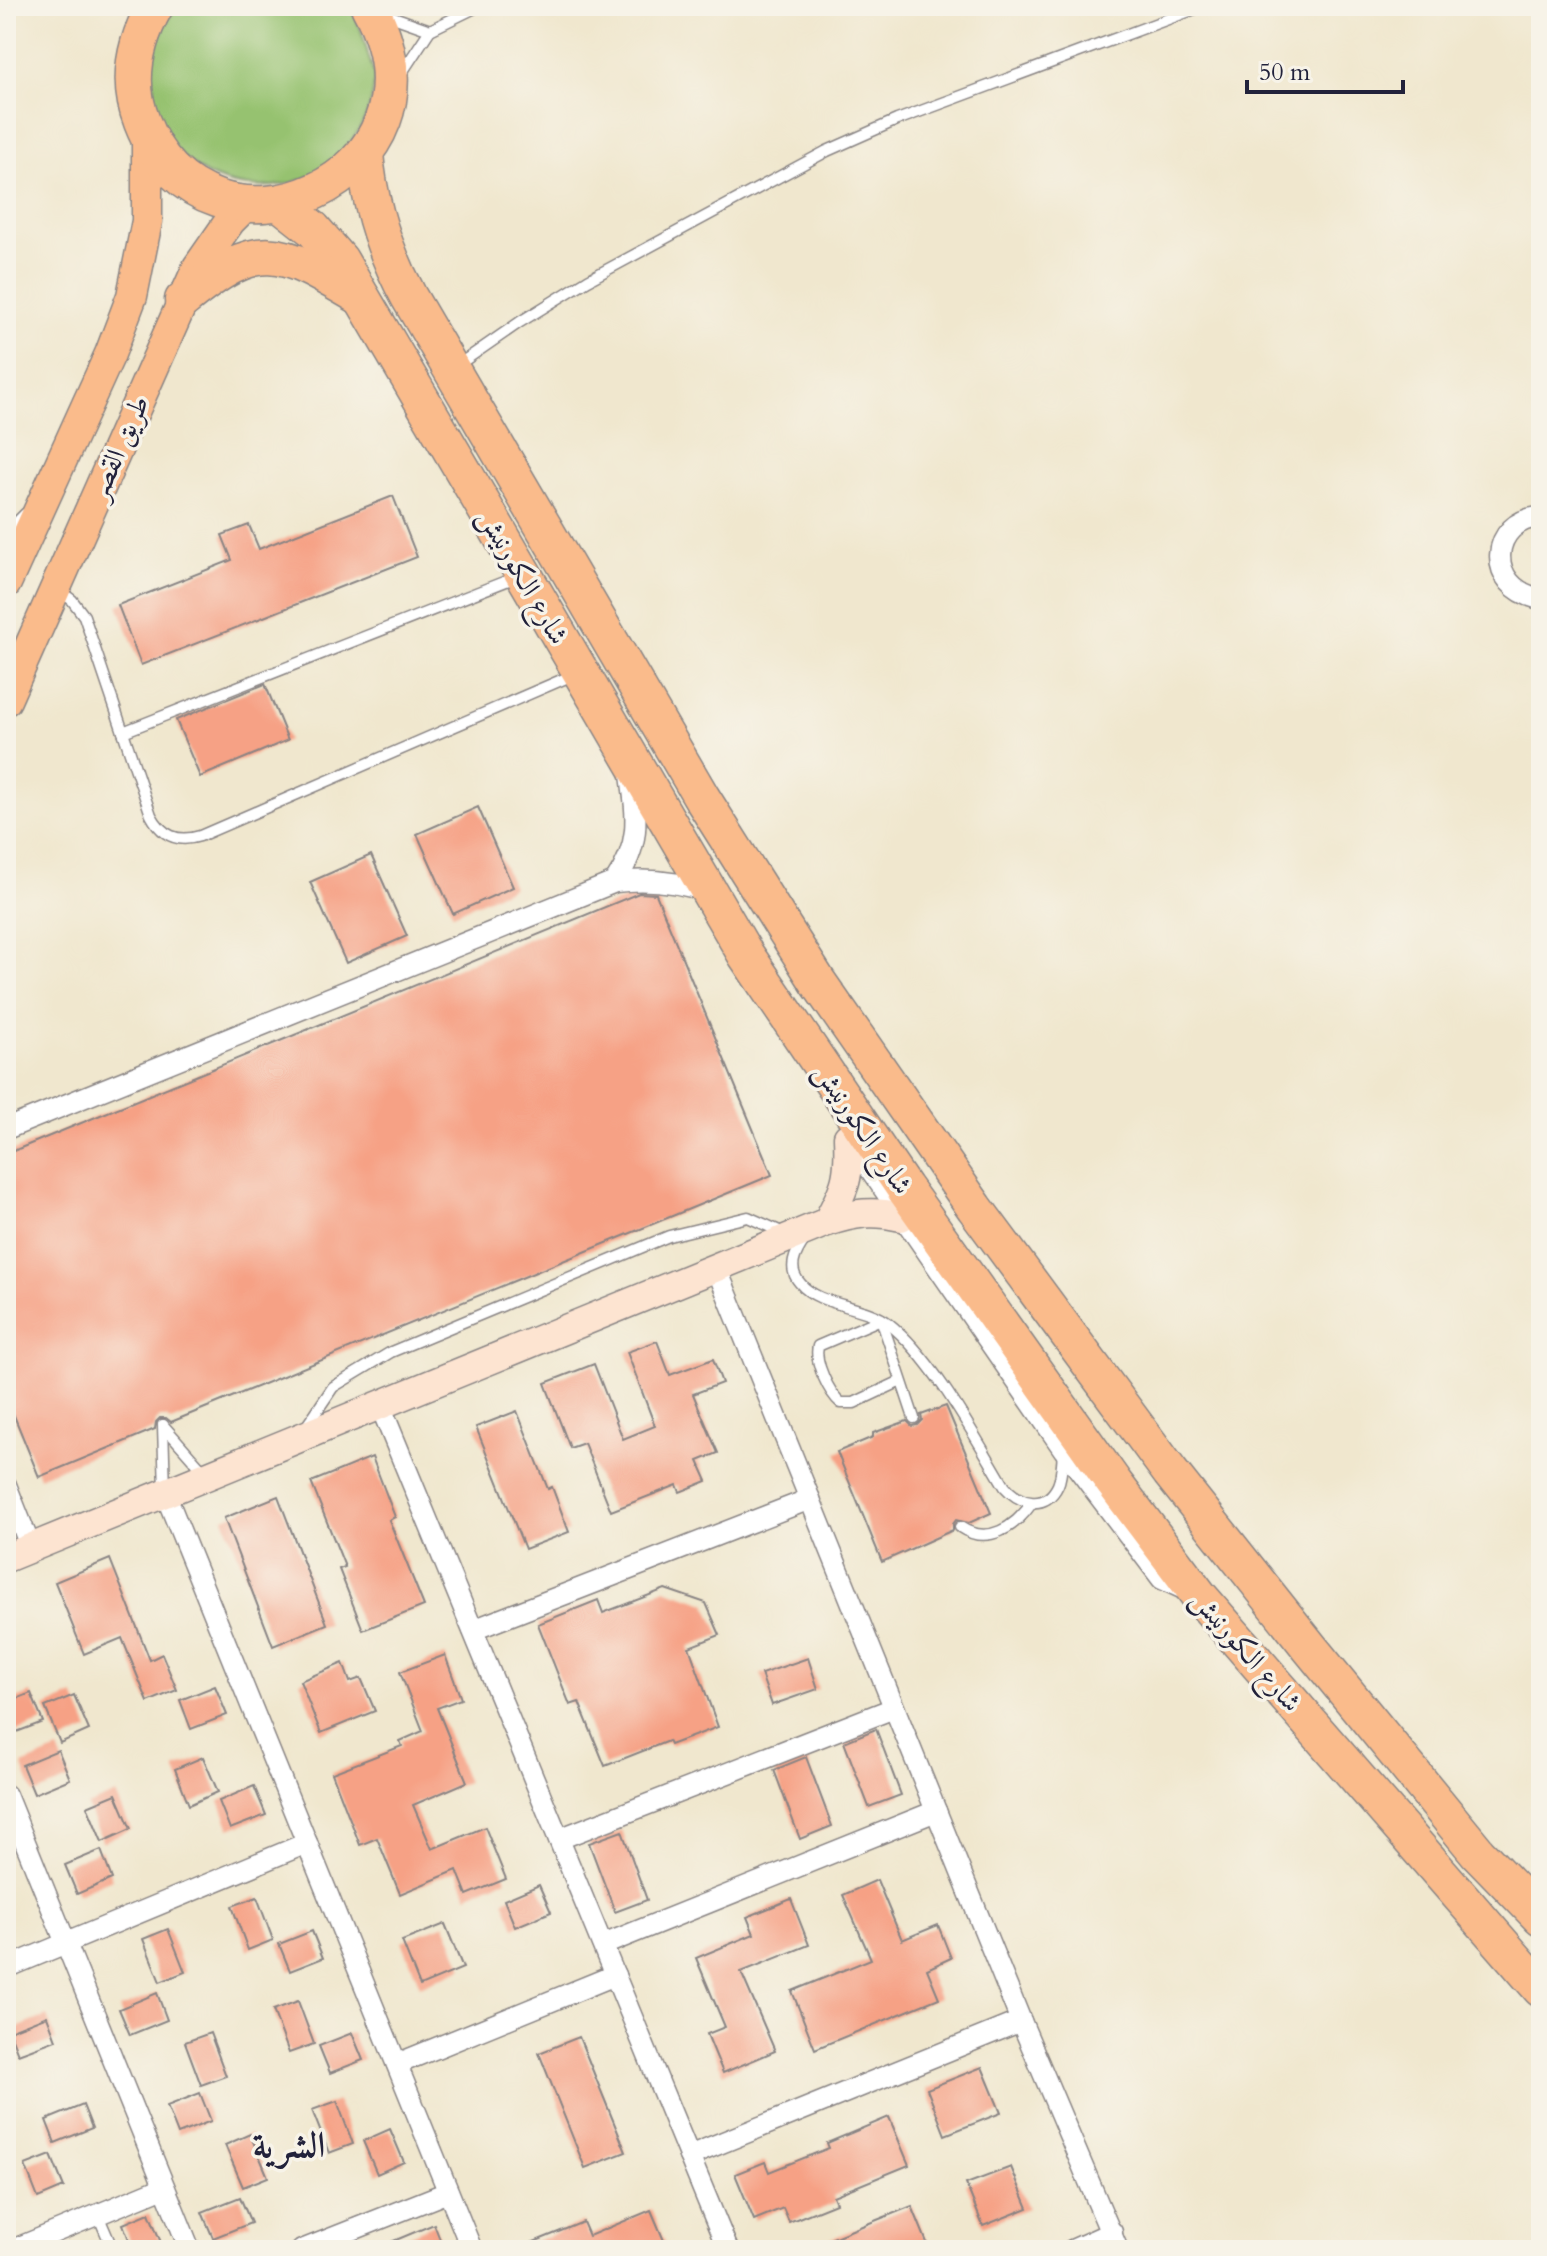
<svg xmlns="http://www.w3.org/2000/svg" width="1547" height="2256" viewBox="0 0 1547 2256" font-family="Cardo,Amiri,serif">
<style>
.green{fill:#96c270;stroke:#5c7256;stroke-width:2}
.building{fill:#f6a185}
.lines{fill:none;stroke-linecap:round;stroke-linejoin:round}
.lane-casing{stroke:#898484;stroke-width:13}
.street-casing{stroke:#898484;stroke-width:23}
.secondary-casing{stroke:#898484;stroke-width:31}
.primary-casing{stroke:#898484;stroke-width:33}
.highway-casing{stroke:#898484;stroke-width:39}
.lane{stroke:#fff;stroke-width:10}
.street{stroke:#fff;stroke-width:20}
.secondary{stroke:#fde4d1;stroke-width:28}
.primary{stroke:#fabb8b;stroke-width:30}
.highway{stroke:#fabb8b;stroke-width:36}
.labels{text-anchor:middle;stroke-width:7;stroke-linejoin:round;paint-order:stroke}
.street-label{font-size:28px;fill:#22223b;stroke:#f7f3e8}
.district-label{font-size:36px;font-weight:bold;fill:#22223b;stroke:#f7f3e8}
</style>
<rect width="100%" height="100%" fill="#f7f3e8"/>
<filter id="ink" filterUnits="userSpaceOnUse"><feTurbulence type="fractalNoise" baseFrequency=".0125" numOctaves="2"/><feDisplacementMap in="SourceGraphic" scale="16" xChannelSelector="R" yChannelSelector="G"/><feConvolveMatrix kernelMatrix="1 2 1 2 8 2 1 2 1" color-interpolation-filters="sRGB"/></filter>
<filter id="wash" filterUnits="userSpaceOnUse"><feTurbulence type="fractalNoise" baseFrequency=".006" numOctaves="4" result="noise"/><feDisplacementMap in="SourceGraphic" scale="32" xChannelSelector="R" yChannelSelector="G"/><feGaussianBlur stdDeviation="1.8" result="paint"/><feColorMatrix in="noise" values="0 0 0 0 0 0 0 0 0 0 0 0 0 0 0 0 0 1.4 0 .05"/><feComposite in="paint" operator="in"/></filter>
<g filter="url(#wash)">
<rect width="100%" height="100%" fill="#f0e7ce"/>
<path class="green" d="M 176,6 L 348,6 C 359,20 362,32 367,50 C 369,59 374,70 374,79 C 374,104 363,127 348,145 C 341,152 335,162 327,167 C 278,198 212,193 174,147 C 168,139 165,128 161,120 C 143,81 152,40 176,6 Z"/>
<g id="blocks">
<g class="building">
<path d="M 393,496 L 417,557 L 141,665 L 118,605 L 232,560 L 222,535 L 249,525 L 259,549 Z"/>
<path d="M 265,684 L 288,740 L 200,777 L 176,720 Z"/>
<path d="M 478,807 L 513,887 L 453,914 L 417,834 Z"/>
<path d="M 371,855 L 407,936 L 346,963 L 310,882 Z"/>
<path d="M 639,893 L 656,894 L 772,1175 L 171,1422 L 166,1418 L 160,1418 L 156,1422 L 155,1429 L 39,1477 L 6,1396 L 6,1154 Z"/>
<path d="M 657,1341 L 670,1375 L 713,1359 L 722,1383 L 693,1394 L 718,1453 L 698,1461 L 707,1481 L 680,1492 L 677,1485 L 611,1511 L 584,1443 L 570,1448 L 545,1383 L 594,1364 L 623,1439 L 655,1426 L 627,1352 Z"/>
<path d="M 946,1406 L 991,1513 L 969,1523 L 956,1520 L 953,1524 L 953,1530 L 882,1562 L 837,1452 L 873,1437 L 873,1433 L 907,1421 L 912,1426 L 917,1425 L 922,1420 L 921,1415 Z"/>
<path d="M 517,1411 L 548,1489 L 552,1487 L 569,1532 L 525,1549 L 476,1427 Z"/>
<path d="M 372,1457 L 395,1517 L 389,1520 L 424,1606 L 363,1630 L 339,1569 L 345,1567 L 311,1482 Z"/>
<path d="M 278,1496 L 327,1624 L 273,1646 L 224,1518 Z"/>
<path d="M 110,1559 L 150,1660 L 162,1654 L 177,1690 L 148,1702 L 122,1638 L 84,1654 L 55,1582 Z"/>
<path d="M 665,1589 L 706,1603 L 720,1635 L 689,1647 L 718,1727 L 670,1745 L 668,1741 L 605,1766 L 579,1702 L 570,1705 L 538,1624 L 598,1600 L 603,1613 Z"/>
<path d="M 445,1655 L 461,1699 L 437,1708 L 467,1782 L 413,1805 L 432,1849 L 485,1827 L 506,1879 L 467,1895 L 457,1870 L 400,1894 L 377,1838 L 360,1845 L 332,1773 L 402,1746 L 400,1741 L 423,1731 L 400,1672 Z"/>
<path d="M 808,1658 L 818,1689 L 772,1705 L 761,1674 Z"/>
<path d="M 343,1663 L 350,1682 L 361,1678 L 375,1711 L 321,1733 L 300,1681 Z"/>
<path d="M 215,1686 L 227,1715 L 191,1729 L 180,1700 Z"/>
<path d="M 31,1693 L 43,1722 L 6,1736 L 6,1703 Z"/>
<path d="M 74,1695 L 89,1730 L 60,1743 L 45,1707 Z"/>
<path d="M 876,1729 L 901,1795 L 869,1807 L 844,1742 Z"/>
<path d="M 58,1750 L 70,1779 L 34,1794 L 22,1765 Z"/>
<path d="M 203,1757 L 218,1792 L 189,1805 L 175,1769 Z"/>
<path d="M 806,1757 L 832,1826 L 800,1839 L 774,1770 Z"/>
<path d="M 254,1786 L 266,1815 L 230,1829 L 219,1801 Z"/>
<path d="M 116,1794 L 131,1829 L 102,1842 L 87,1806 Z"/>
<path d="M 622,1831 L 647,1900 L 615,1912 L 589,1843 Z"/>
<path d="M 101,1850 L 112,1879 L 77,1894 L 65,1865 Z"/>
<path d="M 877,1880 L 902,1940 L 938,1925 L 951,1958 L 927,1969 L 939,1998 L 815,2049 L 792,1991 L 871,1959 L 843,1895 Z"/>
<path d="M 539,1885 L 551,1912 L 515,1927 L 504,1900 Z"/>
<path d="M 257,1897 L 273,1940 L 248,1950 L 232,1906 Z"/>
<path d="M 791,1899 L 809,1945 L 741,1972 L 775,2051 L 723,2073 L 707,2034 L 725,2027 L 696,1958 L 754,1934 L 747,1917 Z"/>
<path d="M 445,1924 L 463,1968 L 420,1986 L 402,1941 Z"/>
<path d="M 168,1929 L 185,1972 L 160,1982 L 143,1939 Z"/>
<path d="M 312,1931 L 323,1958 L 290,1971 L 279,1944 Z"/>
<path d="M 157,1993 L 167,2020 L 130,2035 L 119,2009 Z"/>
<path d="M 298,2001 L 314,2044 L 289,2053 L 273,2010 Z"/>
<path d="M 47,2016 L 56,2040 L 18,2054 L 9,2031 Z"/>
<path d="M 210,2033 L 226,2076 L 201,2085 L 185,2042 Z"/>
<path d="M 352,2033 L 363,2060 L 330,2073 L 319,2046 Z"/>
<path d="M 579,2037 L 626,2152 L 585,2168 L 539,2053 Z"/>
<path d="M 982,2067 L 1001,2113 L 945,2135 L 927,2089 Z"/>
<path d="M 200,2093 L 211,2121 L 178,2134 L 167,2106 Z"/>
<path d="M 337,2101 L 353,2144 L 329,2153 L 312,2110 Z"/>
<path d="M 83,2105 L 92,2128 L 55,2143 L 46,2120 Z"/>
<path d="M 889,2117 L 909,2165 L 833,2196 L 836,2203 L 789,2222 L 783,2208 L 754,2220 L 735,2174 L 765,2162 L 769,2172 L 829,2148 L 827,2143 Z"/>
<path d="M 390,2129 L 404,2162 L 377,2174 L 363,2141 Z"/>
<path d="M 250,2134 L 268,2177 L 243,2187 L 225,2145 Z"/>
<path d="M 51,2155 L 64,2187 L 38,2198 L 25,2165 Z"/>
<path d="M 1011,2167 L 1028,2208 L 983,2226 L 966,2184 Z"/>
<path d="M 240,2197 L 251,2223 L 213,2238 L 202,2212 Z"/>
<path d="M 912,2206 L 930,2250 L 804,2250 L 852,2230 Z"/>
<path d="M 651,2210 L 668,2250 L 514,2250 L 583,2222 L 589,2236 Z"/>
<path d="M 149,2213 L 164,2250 L 133,2250 L 123,2224 Z"/>
<path d="M 434,2224 L 444,2250 L 372,2250 Z"/>
</g>
</g>
</g>
<g filter="url(#ink)">
<use href="#blocks" fill-opacity="0" stroke="#898484" stroke-width="2"/>
<g class="lines">
<g class="lane-casing">
<g id="lane">
<path d="M 382,13 L 430,30"/>
<path d="M 401,74 L 430,30 L 479,6"/>
<path d="M 455,367 L 520,322 L 588,280 L 827,151 L 897,120 L 1203,6"/>
<path d="M 57,589 L 72,600 L 84,616 L 151,815 C 162,836 178,843 200,836 L 573,675"/>
<path d="M 123,732 L 519,576"/>
<path d="M 805,1239 C 795,1253 787,1269 800,1283 C 818,1306 864,1305 888,1323 C 933,1358 975,1437 1005,1487 C 1020,1504 1046,1511 1058,1485 C 1062,1476 1062,1462 1063,1452"/>
<path d="M 901,1381 L 854,1403 L 841,1403 C 829,1393 814,1362 818,1346 L 881,1319 L 914,1418"/>
<path d="M 163,1425 L 165,1491"/>
<path d="M 163,1425 L 207,1475"/>
<path d="M 306,1427 L 333,1387 L 391,1352 L 669,1236 L 748,1217 L 786,1234"/>
<path d="M 960,1527 C 988,1546 1015,1527 1032,1503"/>
<path d="M 98,2215 L 113,2250"/>
</g>
</g>
<g class="street-casing">
<g id="street">
<path d="M 1541,517 C 1490,519 1483,588 1541,599"/>
<path d="M 6,540 L 29,517"/>
<path d="M 615,882 C 641,844 637,818 631,775"/>
<path d="M 6,1129 L 615,882 C 648,878 677,881 708,892"/>
<path d="M 854,1146 L 1064,1450 L 1162,1579 L 1188,1591"/>
<path d="M 716,1267 L 1021,2021 L 1118,2250"/>
<path d="M 380,1405 L 728,2250"/>
<path d="M 6,1485 L 31,1548"/>
<path d="M 165,1493 L 472,2250"/>
<path d="M 473,1630 L 810,1499"/>
<path d="M 6,1795 L 190,2250"/>
<path d="M 559,1839 L 894,1708"/>
<path d="M 603,1945 L 936,1811"/>
<path d="M 6,1968 L 307,1843"/>
<path d="M 397,2064 L 615,1975"/>
<path d="M 689,2156 L 1021,2021"/>
<path d="M 12,2250 L 164,2187"/>
<path d="M 302,2250 L 448,2192"/>
<path d="M 1072,2250 L 1112,2232"/>
</g>
</g>
<g class="secondary-casing">
<g id="secondary">
<path d="M 827,1222 C 846,1187 850,1177 848,1137"/>
<path d="M 6,1558 L 827,1222 C 854,1213 873,1210 901,1217"/>
</g>
</g>
<g class="primary-casing">
<g id="primary">
<path d="M 6,583 L 110,354 L 132,296 L 147,221 L 147,134"/>
<path d="M 6,700 L 198,267 L 230,221 L 247,204"/>
</g>
</g>
<g class="highway-casing">
<g id="highway">
<path d="M 155,6 C 135,42 126,82 142,122 C 206,288 464,179 369,6"/>
<path d="M 365,153 C 369,205 384,251 409,297 L 702,798 L 818,982 L 975,1208 L 1170,1472 L 1310,1648 L 1478,1853 L 1541,1918"/>
<path d="M 280,203 L 313,229 L 340,260 L 746,955 L 904,1188 L 1114,1483 L 1200,1597 L 1541,1989"/>
<path d="M 183,300 C 260,237 278,248 359,296"/>
</g>
</g>
<use href="#lane" class="lane"/>
<use href="#street" class="street"/>
<use href="#secondary" class="secondary"/>
<use href="#primary" class="primary"/>
<use href="#highway" class="highway"/>
</g>
</g>
<g class="labels">
<g class="street-label">
<text transform="translate(118 447) rotate(-66)" y="10">طريق القصر</text>
<text transform="translate(524 576) rotate(60)" y="10">شارع الكورنيش</text>
<text transform="translate(864 1128) rotate(56)" y="10">شارع الكورنيش</text>
<text transform="translate(1247 1650) rotate(49)" y="10">شارع الكورنيش</text>
</g>
<g class="district-label">
<text x="289" y="2157">الشرية</text>
</g>
</g>
<rect width="1547" height="2256" fill="none" stroke="#f7f3e8" stroke-width="32"/>
<path d="M1247 80v12h156v-12" fill="none" stroke="#22223b" stroke-width="4"/>
<text x="1259" y="80" font-size="24" fill="#22223b" stroke="#f7f3e8" stroke-width="6" paint-order="stroke">50 m</text>
</svg>
